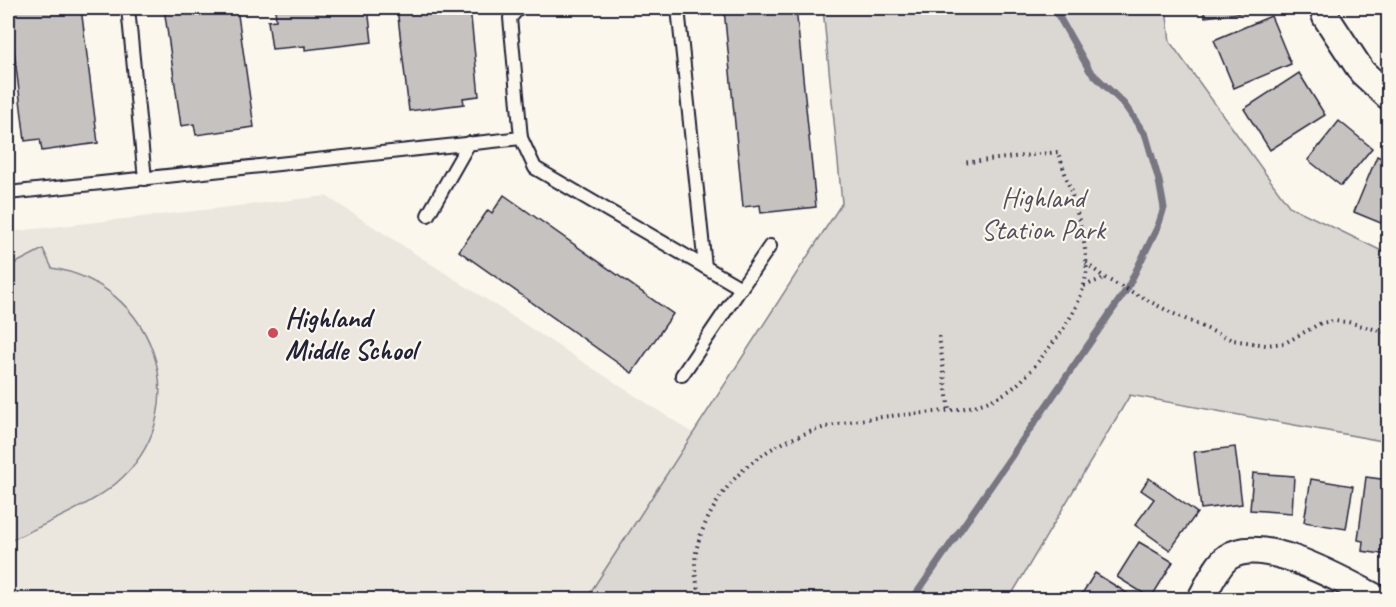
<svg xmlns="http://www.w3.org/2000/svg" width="1396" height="607" viewBox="0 0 1396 607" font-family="Caveat,sans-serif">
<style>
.built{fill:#ebe7df}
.green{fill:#dbd8d3;stroke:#7e7d87;stroke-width:1.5}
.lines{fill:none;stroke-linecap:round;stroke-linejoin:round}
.stream{stroke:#787681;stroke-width:7}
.building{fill:#c6c2c0;stroke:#22223b;stroke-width:1.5}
.service-casing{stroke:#22223b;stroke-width:16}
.minor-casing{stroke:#22223b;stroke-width:30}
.path{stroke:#22223b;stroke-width:4;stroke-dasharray:1.5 4.5;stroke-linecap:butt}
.service{stroke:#fbf7ec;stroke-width:12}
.minor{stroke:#fbf7ec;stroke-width:26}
.poi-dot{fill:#d1495b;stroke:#fbf7ec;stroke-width:2}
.labels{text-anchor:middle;stroke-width:4.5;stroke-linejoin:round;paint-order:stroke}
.park-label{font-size:28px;fill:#505061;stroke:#fbf7ec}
.poi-label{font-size:28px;font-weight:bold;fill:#22223b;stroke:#fbf7ec;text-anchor:start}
</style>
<rect width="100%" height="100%" fill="#fbf7ec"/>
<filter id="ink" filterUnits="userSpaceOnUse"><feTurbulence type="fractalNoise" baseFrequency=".0167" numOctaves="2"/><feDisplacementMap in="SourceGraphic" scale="12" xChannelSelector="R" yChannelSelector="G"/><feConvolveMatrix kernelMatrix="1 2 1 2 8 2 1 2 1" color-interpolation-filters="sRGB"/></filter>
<g filter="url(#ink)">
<path class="built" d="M 326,196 L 693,433 L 586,599 L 8,599 L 8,232 Z"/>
<g class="green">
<path d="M 823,8 L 1166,8 L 1170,42 L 1289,206 L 1388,254 L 1388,442 L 1130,395 L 1009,599 L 586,599 L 842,203 Z"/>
<path d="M 43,249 L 52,268 C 152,284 197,404 123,477 C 95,505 43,524 8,542 L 8,267 Z"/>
</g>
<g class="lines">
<path class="stream" d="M 912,600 L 1127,289 L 1158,226 L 1164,208 L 1159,181 L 1146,136 L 1124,104 L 1090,71 L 1054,8"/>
</g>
<g class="building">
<path d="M 9,8 L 81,8 L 98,143 L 42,151 L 40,139 L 25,141 Z"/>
<path d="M 164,8 L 237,8 L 254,127 L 196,135 L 194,124 L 181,126 Z"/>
<path d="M 275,8 L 368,8 L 372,42 L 305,50 L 305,46 L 272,49 L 268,21 L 276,20 Z"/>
<path d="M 397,8 L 470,8 L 479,96 L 463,98 L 464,104 L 409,111 Z"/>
<path d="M 738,8 L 796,8 L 816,207 L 761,213 L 760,205 L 743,207 L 724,9 Z"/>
<path d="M 1203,8 L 1264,8 L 1264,10 L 1205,17 Z"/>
<path d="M 1271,16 L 1291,64 L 1234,88 L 1214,40 Z"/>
<path d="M 1299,73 L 1325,115 L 1270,150 L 1244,109 Z"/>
<path d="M 1339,121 L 1372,148 L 1341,186 L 1308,160 Z"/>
<path d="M 1377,156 L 1388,161 L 1388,226 L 1354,212 Z"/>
<path d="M 504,195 L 673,314 L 632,373 L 459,251 L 488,210 L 492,213 Z"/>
<path d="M 1235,447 L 1242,504 L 1201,509 L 1194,452 Z"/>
<path d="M 1253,473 L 1294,476 L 1292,513 L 1250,510 Z"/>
<path d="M 1366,477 L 1388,480 L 1388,555 L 1362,551 L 1363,541 L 1358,540 Z"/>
<path d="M 1149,478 L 1197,513 L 1170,550 L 1135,525 L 1154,499 L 1141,490 Z"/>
<path d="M 1311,479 L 1353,486 L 1346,529 L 1304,522 Z"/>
<path d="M 1139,542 L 1173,562 L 1151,598 L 1117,577 Z"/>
<path d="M 1095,573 L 1138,600 L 1078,600 Z"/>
</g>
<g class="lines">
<g class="service-casing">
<g id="service">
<path d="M 128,8 L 145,179"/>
<path d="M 678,8 L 705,267"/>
<path d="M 521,138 L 535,168 L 741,288 L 682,375"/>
<path d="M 8,193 L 521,138 L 510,18 L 519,8"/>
<path d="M 428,215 L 469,143"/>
<path d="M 741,288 L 770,246"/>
</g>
</g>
<g class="minor-casing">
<g id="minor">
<path d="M 1323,8 L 1326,17 L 1362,72 L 1388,96"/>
<path d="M 1200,600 C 1208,587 1216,566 1228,557 C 1263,533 1347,583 1380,600"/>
</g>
</g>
<g class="path">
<path d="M 1086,263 L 1105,278 L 1172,313 L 1232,340 L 1266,345 L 1285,343 L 1321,323 L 1333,321 L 1348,322 L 1388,333"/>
<path d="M 1084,286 L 1104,278"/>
<path d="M 939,336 L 949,411"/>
<path d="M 702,600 C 689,565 695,541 713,509 C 754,434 836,420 913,414 C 944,411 978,410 1005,393 C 1023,383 1036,364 1049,348 C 1066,327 1082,302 1086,275 C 1090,245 1068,182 1058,152 L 962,163"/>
</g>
<use href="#service" class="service"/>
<use href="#minor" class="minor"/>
</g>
</g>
<circle class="poi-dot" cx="273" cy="333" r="6"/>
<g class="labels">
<g class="park-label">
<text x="1043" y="207">Highland<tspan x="1043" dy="32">Station Park</tspan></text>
</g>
<g class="poi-label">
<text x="285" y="327">Highland<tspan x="285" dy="32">Middle School</tspan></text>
</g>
</g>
<rect width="1396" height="607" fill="none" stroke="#fbf7ec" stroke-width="30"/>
<rect x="15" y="15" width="1366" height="577" fill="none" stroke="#22223b" stroke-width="2" filter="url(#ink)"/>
</svg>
